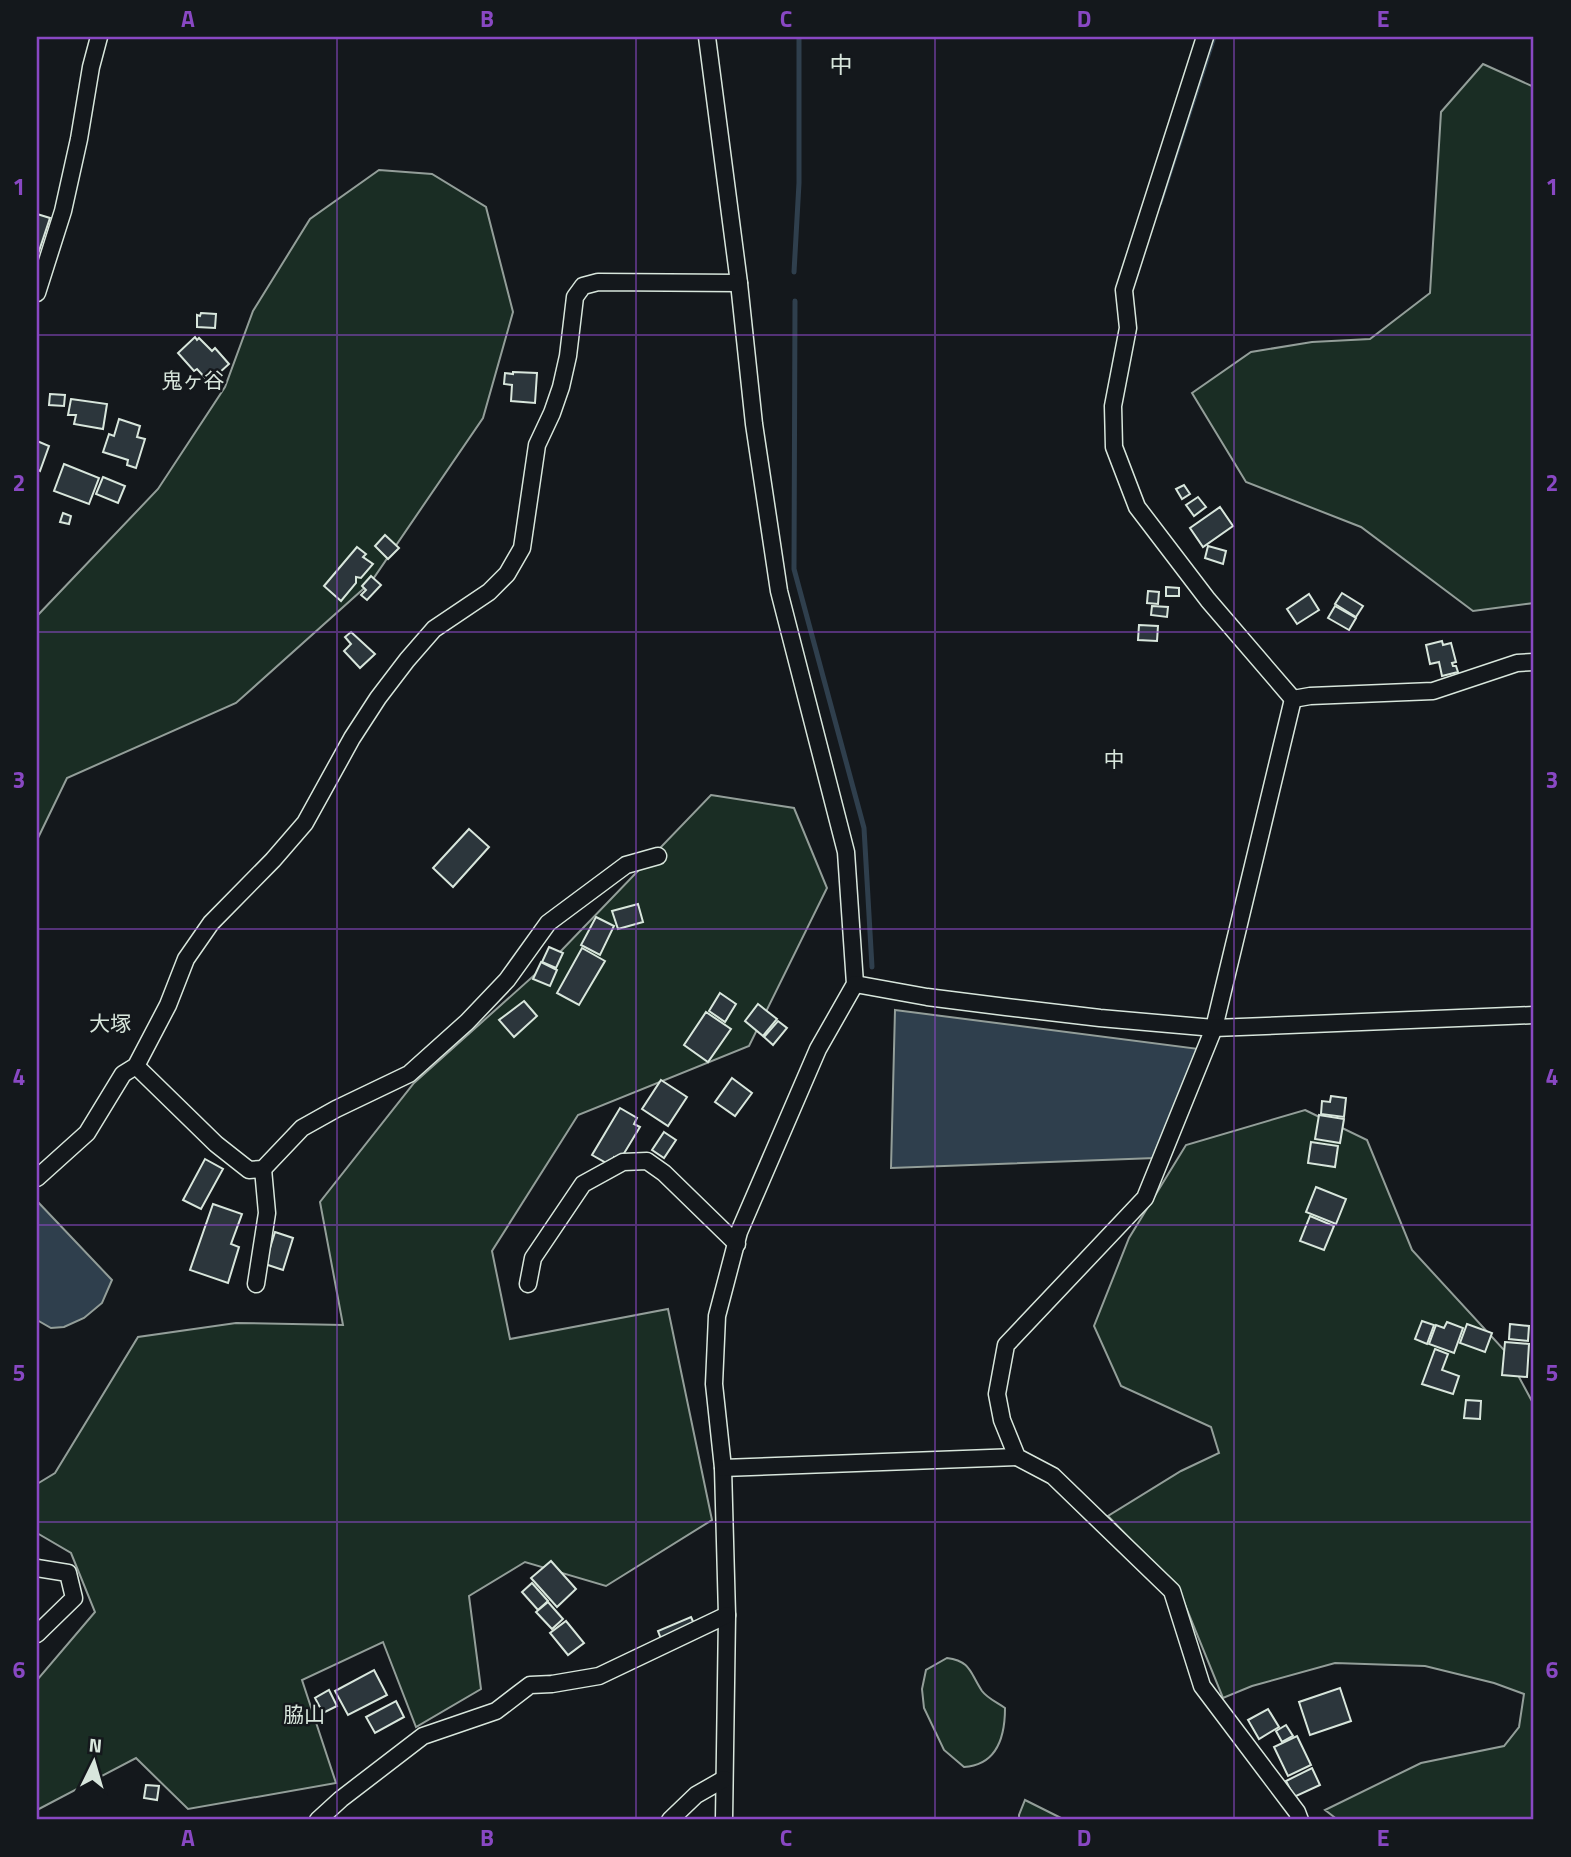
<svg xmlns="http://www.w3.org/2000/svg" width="1571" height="1857" viewBox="0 0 1571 1857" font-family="'Titillium Web','Noto Sans JP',sans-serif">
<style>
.green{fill:#1a2d24;stroke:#939e99;stroke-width:2}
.water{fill:#2f3f4d;stroke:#939e99;stroke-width:2}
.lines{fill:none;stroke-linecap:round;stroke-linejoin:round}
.stream{stroke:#2f3f4d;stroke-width:5}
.building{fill:#2c363c;stroke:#d8e6dc;stroke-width:2}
.street-casing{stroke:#d8e6dc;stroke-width:19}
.street{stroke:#14181c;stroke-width:16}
.grid{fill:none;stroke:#8948c3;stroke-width:2;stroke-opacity:0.55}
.labels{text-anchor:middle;stroke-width:5;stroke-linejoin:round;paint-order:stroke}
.neighbourhood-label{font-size:21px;fill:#d8e6dc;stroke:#14181c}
.quarter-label{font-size:23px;fill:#d8e6dc;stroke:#14181c}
.neatline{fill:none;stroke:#8948c3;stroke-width:2.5}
.grid-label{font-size:23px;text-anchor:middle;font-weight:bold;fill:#8948c3}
</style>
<rect width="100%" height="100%" fill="#14181c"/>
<g class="green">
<path d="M 1483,64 L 1534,87 L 1534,603 L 1473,611 L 1361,527 L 1246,482 L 1192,393 L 1251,352 L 1312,342 L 1370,339 L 1430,293 L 1441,112 Z"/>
<path d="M 379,170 L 432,174 L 486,207 L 513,312 L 483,418 L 371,582 L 236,703 L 67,778 L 37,840 L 37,616 L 158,489 L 225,387 L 253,311 L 310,219 Z"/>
<path d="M 711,795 L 794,808 L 827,888 L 749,1046 L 578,1115 L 492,1251 L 510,1339 L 668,1309 L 712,1520 L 606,1586 L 525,1562 L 469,1596 L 481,1689 L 416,1727 L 383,1642 L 302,1680 L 336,1783 L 188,1809 L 136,1758 L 37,1810 L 37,1680 L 95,1612 L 71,1553 L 37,1533 L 37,1484 L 55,1473 L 138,1337 L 236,1323 L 343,1325 L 320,1202 L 414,1083 L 559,953 Z"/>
<path d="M 1305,1110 L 1367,1140 L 1412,1250 L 1505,1351 L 1534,1405 L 1534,1820 L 1338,1820 L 1325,1810 L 1421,1763 L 1504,1746 L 1519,1727 L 1524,1694 L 1494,1683 L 1425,1666 L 1335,1663 L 1252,1686 L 1223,1698 L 1179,1590 L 1108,1516 L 1181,1471 L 1219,1453 L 1211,1427 L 1121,1386 L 1094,1326 L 1129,1238 L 1186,1145 Z"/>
<path d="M 947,1658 C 971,1661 970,1673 982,1691 C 987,1698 998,1703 1005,1708 C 1005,1736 997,1765 964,1767 L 944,1750 L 924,1708 L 922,1689 L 926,1670 Z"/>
<path d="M 1025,1800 L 1065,1820 L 1019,1820 L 1019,1815 Z"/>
</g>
<g class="water">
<path d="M 895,1010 L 1199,1049 L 1155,1158 L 891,1168 Z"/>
<path d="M 37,1201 L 112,1280 L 102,1303 L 84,1318 L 64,1327 L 51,1328 L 37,1320 Z"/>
</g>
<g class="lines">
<g class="stream">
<path d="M 1160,203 L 1214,37"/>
<path d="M 794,272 L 799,183 L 799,37"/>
<path d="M 795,301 L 794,569 L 864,828 L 872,967"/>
</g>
</g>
<g class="building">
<path d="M 37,214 L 50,218 L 37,257 Z"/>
<path d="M 201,313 L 216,314 L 215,328 L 197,327 L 197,315 L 200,316 Z"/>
<path d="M 195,337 L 197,340 L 199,338 L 212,351 L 215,348 L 229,364 L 209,382 L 197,369 L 194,371 L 178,353 Z"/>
<path d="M 513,372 L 537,373 L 535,403 L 511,401 L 512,385 L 504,384 L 505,373 L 513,374 Z"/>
<path d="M 50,394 L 65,395 L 64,406 L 49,405 Z"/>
<path d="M 71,399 L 107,404 L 103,429 L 74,424 L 76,415 L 68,415 Z"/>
<path d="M 119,419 L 140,426 L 137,437 L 145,439 L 136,468 L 127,465 L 128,460 L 103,452 L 109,434 L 114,436 Z"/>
<path d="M 37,441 L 49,446 L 40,471 L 37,469 Z"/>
<path d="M 64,464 L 99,478 L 89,504 L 54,491 Z"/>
<path d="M 103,477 L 125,486 L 118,503 L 96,494 Z"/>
<path d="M 1184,485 L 1190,494 L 1182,499 L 1176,489 Z"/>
<path d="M 1198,497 L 1206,507 L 1194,516 L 1186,505 Z"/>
<path d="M 1220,507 L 1233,526 L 1203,547 L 1190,528 Z"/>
<path d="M 63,513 L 71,516 L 69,524 L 60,522 Z"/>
<path d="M 385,535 L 399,548 L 388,559 L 375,546 Z"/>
<path d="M 1208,546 L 1226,551 L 1223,564 L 1205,558 Z"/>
<path d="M 357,547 L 366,554 L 363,557 L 373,564 L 361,578 L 356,577 L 356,583 L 341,601 L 324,586 Z"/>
<path d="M 371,576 L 381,585 L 367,600 L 361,595 L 366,590 L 362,586 Z"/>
<path d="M 1166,587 L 1179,588 L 1179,596 L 1166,596 Z"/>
<path d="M 1148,591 L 1159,592 L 1158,604 L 1147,603 Z"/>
<path d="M 1342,593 L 1363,606 L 1356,617 L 1335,604 Z"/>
<path d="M 1309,594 L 1319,610 L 1297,624 L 1287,609 Z"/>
<path d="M 1152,606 L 1168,607 L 1167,617 L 1151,615 Z"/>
<path d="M 1335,606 L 1356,618 L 1349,630 L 1328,618 Z"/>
<path d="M 1139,625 L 1158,626 L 1157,641 L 1138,640 Z"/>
<path d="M 351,632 L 375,654 L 360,668 L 344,651 L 351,644 L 345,637 Z"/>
<path d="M 1442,641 L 1443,645 L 1451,643 L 1456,662 L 1452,663 L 1453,666 L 1456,666 L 1458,672 L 1442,676 L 1439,662 L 1430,664 L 1426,645 Z"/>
<path d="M 469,829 L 489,847 L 453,887 L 433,868 Z"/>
<path d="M 638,904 L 643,922 L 618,929 L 612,911 Z"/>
<path d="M 596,917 L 614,926 L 600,955 L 581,945 Z"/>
<path d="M 549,947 L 563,953 L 556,968 L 542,962 Z"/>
<path d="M 582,948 L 605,961 L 579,1005 L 557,993 Z"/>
<path d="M 541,962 L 557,970 L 550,986 L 533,979 Z"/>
<path d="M 720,993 L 736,1004 L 725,1022 L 709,1011 Z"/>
<path d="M 524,1001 L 537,1016 L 514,1037 L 499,1020 Z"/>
<path d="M 758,1004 L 777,1019 L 763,1036 L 745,1021 Z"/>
<path d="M 706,1012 L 731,1029 L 708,1062 L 684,1045 Z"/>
<path d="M 778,1021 L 787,1028 L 773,1045 L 764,1037 Z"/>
<path d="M 732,1078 L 752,1093 L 735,1116 L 715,1102 Z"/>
<path d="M 661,1080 L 687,1097 L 668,1126 L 642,1109 Z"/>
<path d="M 1331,1096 L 1346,1098 L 1344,1117 L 1321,1114 L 1322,1101 L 1330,1102 Z"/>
<path d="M 620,1108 L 637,1118 L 634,1124 L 640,1127 L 620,1160 L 614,1157 L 610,1165 L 592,1155 Z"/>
<path d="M 1319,1115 L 1344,1119 L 1340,1143 L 1315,1139 Z"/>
<path d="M 664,1132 L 676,1140 L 664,1158 L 652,1150 Z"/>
<path d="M 1311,1142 L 1338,1146 L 1335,1167 L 1308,1163 Z"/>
<path d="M 205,1159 L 223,1169 L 201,1209 L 183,1200 Z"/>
<path d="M 1316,1187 L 1346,1199 L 1336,1224 L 1306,1212 Z"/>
<path d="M 213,1204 L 242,1214 L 231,1244 L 239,1247 L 228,1283 L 190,1270 Z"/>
<path d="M 1310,1216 L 1334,1226 L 1324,1250 L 1300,1241 Z"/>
<path d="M 275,1232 L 293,1238 L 283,1270 L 265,1264 Z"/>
<path d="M 1422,1321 L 1434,1325 L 1427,1344 L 1415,1339 Z"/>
<path d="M 1447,1322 L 1463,1328 L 1454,1353 L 1429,1344 L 1436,1325 L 1444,1328 Z"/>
<path d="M 1467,1324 L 1492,1333 L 1485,1352 L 1460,1343 Z"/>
<path d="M 1510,1324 L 1529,1326 L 1528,1341 L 1509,1339 Z"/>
<path d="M 1505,1342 L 1529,1344 L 1527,1377 L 1502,1375 Z"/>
<path d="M 1435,1349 L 1448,1354 L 1442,1370 L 1459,1376 L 1453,1394 L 1422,1384 Z"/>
<path d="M 1466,1400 L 1481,1401 L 1480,1419 L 1464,1418 Z"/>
<path d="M 551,1561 L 576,1589 L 557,1607 L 531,1578 Z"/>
<path d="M 532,1583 L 548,1601 L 538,1610 L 522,1592 Z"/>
<path d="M 548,1602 L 563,1619 L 552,1629 L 536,1612 Z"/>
<path d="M 691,1617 L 695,1626 L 661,1639 L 658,1631 Z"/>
<path d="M 566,1621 L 584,1643 L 568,1655 L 550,1633 Z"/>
<path d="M 374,1670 L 387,1695 L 348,1715 L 335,1691 Z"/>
<path d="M 1340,1688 L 1351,1721 L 1310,1735 L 1299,1702 Z"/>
<path d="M 329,1690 L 337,1706 L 323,1713 L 315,1698 Z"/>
<path d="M 396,1701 L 404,1717 L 375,1733 L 366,1717 Z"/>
<path d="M 1268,1709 L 1279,1727 L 1259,1739 L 1248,1720 Z"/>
<path d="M 1286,1725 L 1293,1736 L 1282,1742 L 1276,1731 Z"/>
<path d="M 1297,1736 L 1311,1765 L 1288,1776 L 1274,1747 Z"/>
<path d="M 1312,1768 L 1320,1785 L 1294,1797 L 1286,1781 Z"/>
<path d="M 146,1785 L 159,1786 L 157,1800 L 144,1798 Z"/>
</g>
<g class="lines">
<g class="street-casing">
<g id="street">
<path d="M 707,37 L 739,283 L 754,424 L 779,591 L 846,852 L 855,984 L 818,1049 L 739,1232 L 717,1316 L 714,1384 L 723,1468 L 727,1615 L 724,1820"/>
<path d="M 1205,37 L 1124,290 L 1128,328 L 1113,406 L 1114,447 L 1137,507 L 1208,600 L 1293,699"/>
<path d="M 37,293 L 63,211 L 79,139 L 91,67 L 99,37"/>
<path d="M 1293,699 L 1214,1028 L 1145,1198 L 1006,1345 L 997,1394 L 1002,1420 L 1017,1457 L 1053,1476 L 1172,1591 L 1202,1686 L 1297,1812 L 1300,1820"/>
<path d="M 1293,699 L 1310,696 L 1433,691 L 1517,663 L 1534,662"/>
<path d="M 855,984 L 927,997 L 1006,1007 L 1100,1018 L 1214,1028 L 1534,1015"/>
<path d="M 136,1066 L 216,1144 L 249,1170 L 263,1169 L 302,1128 L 336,1109 L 409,1074 L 467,1022 L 507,980 L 548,923 L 626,865 L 658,856"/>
<path d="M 37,1178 L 87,1133 L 123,1074 L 136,1066 L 168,1005 L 186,959 L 211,923 L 273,860 L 305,823 L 352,738 L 378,698 L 407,660 L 434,629 L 489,592 L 507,574 L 522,548 L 537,445 L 552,413 L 561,387 L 568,356 L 575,297 L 583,286 L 598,282 L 739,283"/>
<path d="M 256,1284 L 267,1213 L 263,1169"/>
<path d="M 528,1284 L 533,1258 L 583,1184 L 623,1162 L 647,1161 L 664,1173 L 737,1244"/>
<path d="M 723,1468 L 1017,1457"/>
<path d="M 37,1568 L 68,1573 L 74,1598 L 37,1634"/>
<path d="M 318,1820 L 341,1799 L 423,1736 L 496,1711 L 530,1685 L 552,1684 L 599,1676 L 727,1615"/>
<path d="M 670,1820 L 696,1795 L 724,1779"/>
</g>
</g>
<use href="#street" class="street"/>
</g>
<path class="grid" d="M 337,37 L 337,1820M 636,37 L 636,1820M 935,37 L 935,1820M 1234,37 L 1234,1820M 37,335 L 1534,335M 37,632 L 1534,632M 37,929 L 1534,929M 37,1225 L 1534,1225M 37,1522 L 1534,1522"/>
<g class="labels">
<g class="neighbourhood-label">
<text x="193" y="388">鬼ヶ谷</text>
<text x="1114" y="767">中</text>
<text x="110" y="1031">大塚</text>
<text x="304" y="1722">脇山</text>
</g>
<g class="quarter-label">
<text x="841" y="73">中</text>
</g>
</g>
<rect width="1571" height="1857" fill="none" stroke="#14181c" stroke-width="77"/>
<g transform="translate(94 1762) rotate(5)" stroke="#14181c" stroke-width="5" paint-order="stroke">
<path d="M0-5L12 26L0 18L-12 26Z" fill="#d8e6dc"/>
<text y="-10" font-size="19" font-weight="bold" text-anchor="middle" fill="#d8e6dc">N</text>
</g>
<rect x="38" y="38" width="1494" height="1780" class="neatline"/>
<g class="grid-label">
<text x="188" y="27">A</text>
<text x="487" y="27">B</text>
<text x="786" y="27">C</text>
<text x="1084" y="27">D</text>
<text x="1383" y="27">E</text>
<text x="19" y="195">1</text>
<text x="1552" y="195">1</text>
<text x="19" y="491">2</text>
<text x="1552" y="491">2</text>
<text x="19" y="788">3</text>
<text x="1552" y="788">3</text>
<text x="19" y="1085">4</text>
<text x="1552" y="1085">4</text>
<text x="19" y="1381">5</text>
<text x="1552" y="1381">5</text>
<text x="19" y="1678">6</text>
<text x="1552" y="1678">6</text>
<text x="188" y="1846">A</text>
<text x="487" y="1846">B</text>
<text x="786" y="1846">C</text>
<text x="1084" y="1846">D</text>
<text x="1383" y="1846">E</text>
</g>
</svg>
